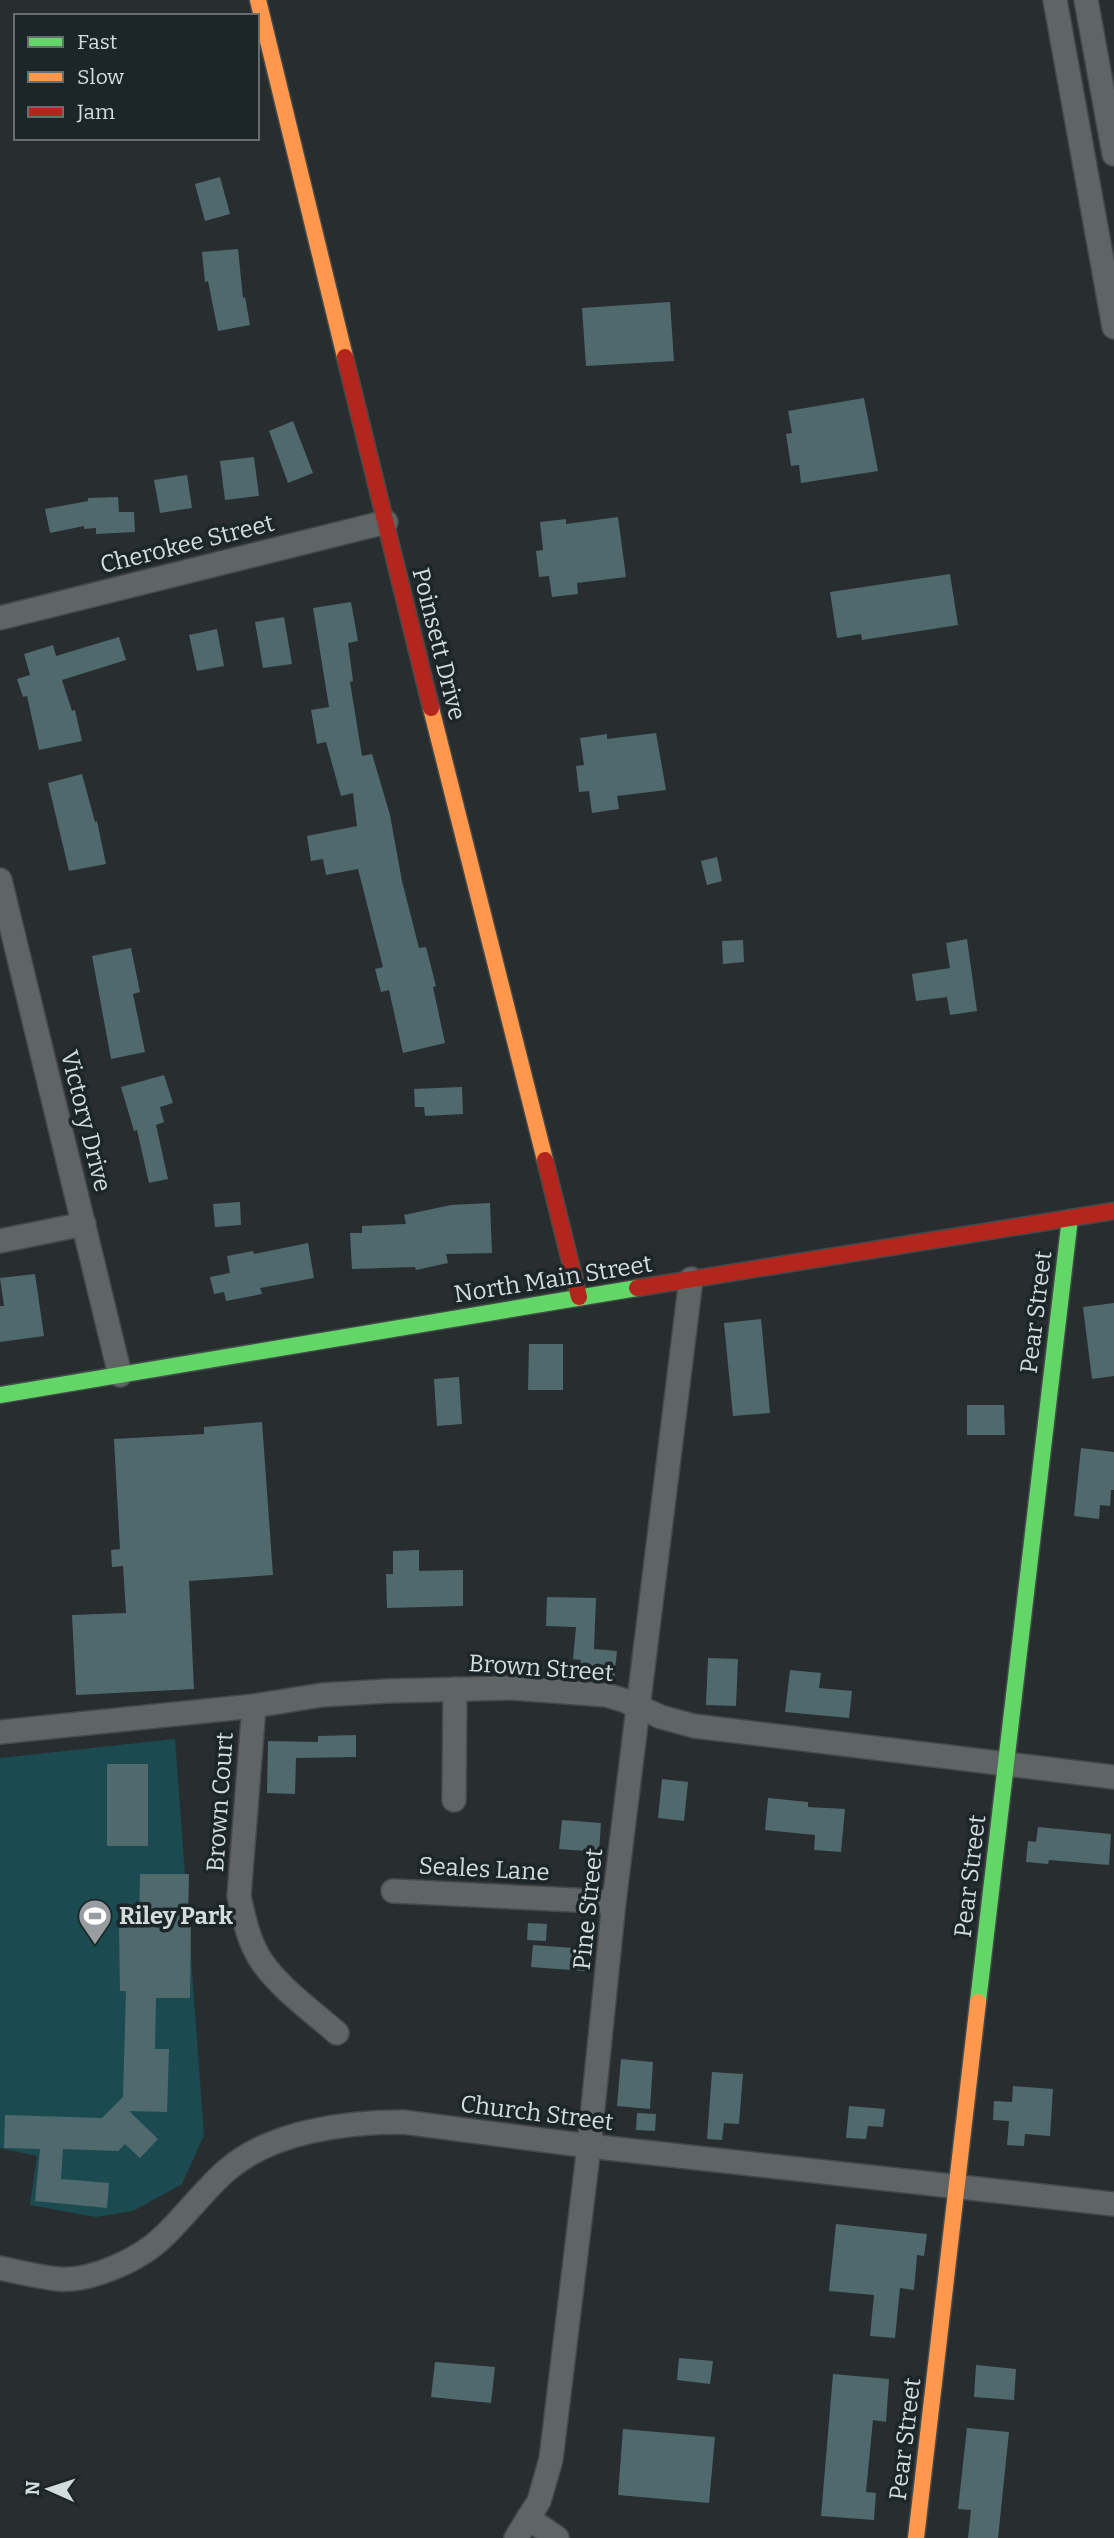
<svg xmlns="http://www.w3.org/2000/svg" width="1114" height="2538" viewBox="0 0 1114 2538" font-family="Bitter,serif">
<style>
.green{fill:#1b4b51}
.building{fill:#50696c}
.lines{fill:none;stroke-linecap:round;stroke-linejoin:round}
.street-casing{stroke:#44494a;stroke-width:26}
.fast-casing{stroke:#44494a;stroke-width:19}
.slow-casing{stroke:#44494a;stroke-width:19}
.jam-casing{stroke:#44494a;stroke-width:19}
.street{stroke:#5f6465;stroke-width:23}
.fast{stroke:#63d668;stroke-width:16}
.slow{stroke:#ff974d;stroke-width:16}
.jam{stroke:#b3261e;stroke-width:16}
.labels{text-anchor:middle;stroke-width:7;stroke-linejoin:round;paint-order:stroke}
.street-label{font-size:24px;fill:#d4dbdc;stroke:#1c2628}
.poi-label{font-size:24px;font-weight:bold;fill:#d4dbdc;stroke:#1c2628;text-anchor:start}
</style>
<rect width="100%" height="100%" fill="#282e2f"/>
<path class="green" d="M 175,1739 L 204,2135 L 182,2184 L 133,2211 L 96,2217 L 30,2205 L 37,2156 L 0,2148 L 0,1758 Z"/>
<g class="building">
<path d="M 220,177 L 230,214 L 205,221 L 195,184 Z"/>
<path d="M 238,249 L 243,298 L 245,297 L 250,325 L 218,331 L 208,281 L 205,282 L 202,252 Z"/>
<path d="M 670,302 L 674,361 L 586,366 L 582,308 Z"/>
<path d="M 864,398 L 878,471 L 801,483 L 799,465 L 791,466 L 786,434 L 792,433 L 788,411 Z"/>
<path d="M 293,421 L 313,473 L 288,483 L 269,431 Z"/>
<path d="M 254,457 L 259,496 L 225,500 L 220,461 Z"/>
<path d="M 187,475 L 192,508 L 160,513 L 154,480 Z"/>
<path d="M 118,497 L 119,512 L 134,512 L 135,532 L 96,534 L 96,528 L 84,529 L 84,526 L 50,533 L 45,509 L 88,501 L 88,498 Z"/>
<path d="M 618,517 L 626,577 L 577,583 L 578,594 L 552,597 L 549,576 L 539,577 L 536,551 L 543,550 L 540,522 L 566,519 L 566,524 Z"/>
<path d="M 950,574 L 958,625 L 862,640 L 861,634 L 837,638 L 830,592 Z"/>
<path d="M 351,602 L 358,641 L 348,643 L 353,681 L 350,682 L 362,756 L 372,754 L 390,815 L 402,881 L 419,948 L 426,947 L 436,986 L 433,987 L 445,1043 L 403,1053 L 389,990 L 381,992 L 375,969 L 383,967 L 358,869 L 326,875 L 323,859 L 311,861 L 307,836 L 357,826 L 353,793 L 341,796 L 326,742 L 317,744 L 311,710 L 329,707 L 313,608 Z"/>
<path d="M 284,617 L 292,664 L 263,668 L 255,622 Z"/>
<path d="M 217,629 L 224,666 L 197,671 L 189,635 Z"/>
<path d="M 119,637 L 126,660 L 62,680 L 72,711 L 75,710 L 82,741 L 39,750 L 27,696 L 23,697 L 17,679 L 30,675 L 24,654 L 53,645 L 56,656 Z"/>
<path d="M 656,733 L 666,790 L 617,796 L 619,809 L 592,813 L 589,791 L 579,792 L 576,766 L 584,765 L 580,738 L 607,734 L 607,739 Z"/>
<path d="M 82,774 L 95,822 L 97,821 L 106,864 L 69,871 L 48,783 Z"/>
<path d="M 717,857 L 722,881 L 707,885 L 701,861 Z"/>
<path d="M 967,939 L 977,1011 L 950,1015 L 947,997 L 916,1001 L 912,974 L 950,968 L 946,943 Z"/>
<path d="M 743,940 L 744,962 L 723,964 L 722,941 Z"/>
<path d="M 131,948 L 140,992 L 133,994 L 145,1052 L 111,1059 L 92,956 Z"/>
<path d="M 164,1075 L 173,1103 L 160,1107 L 164,1122 L 156,1125 L 168,1179 L 149,1183 L 137,1130 L 134,1131 L 121,1087 Z"/>
<path d="M 462,1087 L 463,1114 L 425,1116 L 424,1107 L 415,1107 L 414,1089 Z"/>
<path d="M 240,1202 L 241,1225 L 215,1227 L 213,1204 Z"/>
<path d="M 490,1203 L 492,1253 L 446,1254 L 448,1263 L 416,1270 L 415,1267 L 352,1269 L 350,1233 L 362,1233 L 362,1226 L 406,1224 L 404,1215 L 451,1205 Z"/>
<path d="M 308,1243 L 314,1278 L 260,1288 L 262,1294 L 226,1301 L 224,1292 L 214,1294 L 210,1277 L 230,1273 L 227,1256 L 253,1251 L 254,1254 Z"/>
<path d="M 35,1274 L 44,1336 L 0,1342 L 0,1306 L 4,1306 L 0,1278 Z"/>
<path d="M 1114,1303 L 1114,1376 L 1092,1379 L 1083,1307 Z"/>
<path d="M 761,1319 L 770,1413 L 733,1416 L 724,1323 Z"/>
<path d="M 529,1344 L 563,1344 L 563,1390 L 528,1390 Z"/>
<path d="M 459,1377 L 462,1424 L 437,1426 L 434,1379 Z"/>
<path d="M 967,1405 L 1004,1405 L 1005,1435 L 967,1435 Z"/>
<path d="M 262,1422 L 273,1575 L 189,1581 L 194,1689 L 76,1695 L 72,1615 L 126,1613 L 123,1566 L 112,1567 L 111,1550 L 120,1549 L 114,1439 L 204,1434 L 204,1427 Z"/>
<path d="M 1081,1448 L 1114,1452 L 1114,1490 L 1111,1490 L 1110,1506 L 1100,1505 L 1099,1519 L 1074,1516 Z"/>
<path d="M 419,1550 L 419,1571 L 463,1570 L 463,1606 L 387,1608 L 386,1574 L 393,1574 L 393,1551 Z"/>
<path d="M 547,1597 L 596,1598 L 594,1649 L 617,1651 L 614,1681 L 579,1678 L 581,1660 L 573,1659 L 576,1627 L 546,1626 Z"/>
<path d="M 708,1658 L 738,1659 L 736,1706 L 706,1705 Z"/>
<path d="M 790,1670 L 821,1673 L 819,1688 L 852,1691 L 849,1718 L 785,1712 Z"/>
<path d="M 356,1735 L 356,1757 L 296,1758 L 295,1794 L 267,1793 L 268,1741 L 318,1742 L 318,1736 Z"/>
<rect x="107" y="1764" width="41" height="82"/>
<path d="M 662,1779 L 688,1782 L 684,1821 L 658,1818 Z"/>
<path d="M 768,1798 L 808,1802 L 808,1807 L 845,1809 L 841,1852 L 814,1850 L 815,1835 L 765,1830 Z"/>
<path d="M 562,1820 L 601,1823 L 599,1852 L 559,1849 Z"/>
<path d="M 1038,1827 L 1111,1834 L 1109,1865 L 1049,1860 L 1048,1864 L 1026,1862 L 1028,1841 L 1036,1842 Z"/>
<path d="M 140,1874 L 189,1874 L 188,1921 L 191,1921 L 190,1998 L 156,1998 L 155,2049 L 169,2049 L 167,2112 L 129,2111 L 158,2139 L 140,2158 L 125,2144 L 118,2151 L 63,2149 L 61,2179 L 109,2183 L 107,2208 L 35,2201 L 40,2149 L 4,2148 L 5,2115 L 102,2118 L 123,2097 L 126,1991 L 120,1991 L 119,1928 L 139,1927 Z"/>
<path d="M 528,1923 L 547,1924 L 546,1941 L 527,1940 Z"/>
<path d="M 533,1945 L 587,1949 L 585,1971 L 531,1967 Z"/>
<path d="M 621,2059 L 653,2062 L 650,2109 L 617,2106 Z"/>
<path d="M 712,2072 L 743,2074 L 739,2124 L 724,2123 L 722,2140 L 707,2139 Z"/>
<path d="M 1013,2086 L 1053,2089 L 1050,2136 L 1025,2134 L 1024,2146 L 1007,2145 L 1009,2121 L 993,2120 L 994,2101 L 1012,2102 Z"/>
<path d="M 849,2106 L 885,2109 L 883,2127 L 868,2126 L 866,2139 L 846,2138 Z"/>
<path d="M 637,2113 L 656,2114 L 655,2131 L 636,2130 Z"/>
<path d="M 836,2224 L 927,2234 L 924,2256 L 917,2255 L 914,2290 L 900,2288 L 895,2338 L 870,2336 L 874,2295 L 829,2291 Z"/>
<path d="M 679,2358 L 713,2361 L 710,2384 L 677,2380 Z"/>
<path d="M 435,2362 L 495,2367 L 491,2403 L 431,2397 Z"/>
<path d="M 976,2365 L 1016,2369 L 1014,2400 L 974,2397 Z"/>
<path d="M 833,2374 L 889,2379 L 886,2422 L 873,2420 L 866,2492 L 876,2493 L 874,2520 L 821,2516 Z"/>
<path d="M 967,2428 L 1009,2432 L 998,2538 L 968,2538 L 971,2510 L 958,2509 Z"/>
<path d="M 623,2429 L 715,2437 L 709,2503 L 618,2495 Z"/>
</g>
<g class="lines">
<g class="street-casing">
<g id="street">
<path d="M 1055,0 L 1114,327"/>
<path d="M 1086,0 L 1114,154"/>
<path d="M 0,618 L 386,522"/>
<path d="M 0,880 L 120,1375"/>
<path d="M 0,1241 L 84,1224"/>
<path d="M 254,1706 L 239,1896 C 244,1919 249,1943 262,1962 C 282,1990 312,2011 337,2033"/>
<path d="M 0,1732 L 254,1706 L 322,1695 L 388,1691 L 512,1688 L 606,1695 L 623,1700 L 661,1717 L 694,1726 L 1114,1777"/>
<path d="M 454,1800 L 455,1689"/>
<path d="M 393,1891 L 614,1902"/>
<path d="M 0,2268 C 19,2272 39,2277 58,2279 C 91,2282 141,2259 164,2236 C 186,2215 204,2190 227,2170 C 272,2131 346,2122 403,2122 L 589,2146 L 1114,2204"/>
<path d="M 528,2518 L 557,2538"/>
<path d="M 516,2538 L 539,2501 L 551,2459 L 589,2146 L 614,1902 L 691,1279"/>
</g>
</g>
<g class="fast-casing">
<g id="fast">
<path d="M 0,1395 L 637,1288"/>
<path d="M 978,2002 L 1070,1218"/>
</g>
</g>
<g class="slow-casing">
<g id="slow">
<path d="M 258,0 L 345,357"/>
<path d="M 431,708 L 545,1160"/>
<path d="M 916,2538 L 978,2002"/>
</g>
</g>
<g class="jam-casing">
<g id="jam">
<path d="M 345,357 L 431,708"/>
<path d="M 545,1160 L 579,1297"/>
<path d="M 637,1288 L 1114,1211"/>
</g>
</g>
<use href="#street" class="street"/>
<use href="#fast" class="fast"/>
<use href="#slow" class="slow"/>
<use href="#jam" class="jam"/>
</g>
<defs>
<g id="stadium-pin" transform="scale(1.75)"><path d="M0 17L-7.5 6A9.5 9.5 0 1 1 7.5 6Z" fill="#989e9f" stroke="#1c2628"/><path d="M0-5a6.5 5 0 1 0 0 10a6.5 5 0 1 0 0-10ZM-3.5-1.8h7v3.6h-7Z" fill="#fff"/></g>
</defs>
<g fill-rule="evenodd">
<use href="#stadium-pin" x="95" y="1916"/>
</g>
<g class="labels">
<g class="street-label">
<text transform="translate(187 544) rotate(-14)" y="8">Cherokee Street</text>
<text transform="translate(439 644) rotate(76)" y="8">Poinsett Drive</text>
<text transform="translate(86 1121) rotate(76)" y="8">Victory Drive</text>
<text transform="translate(553 1279) rotate(-9)" y="8">North Main Street</text>
<text transform="translate(1036 1312) rotate(-83)" y="8">Pear Street</text>
<text transform="translate(541 1668) rotate(4)" y="8">Brown Street</text>
<text transform="translate(220 1802) rotate(-86)" y="8">Brown Court</text>
<text transform="translate(484 1869) rotate(3)" y="8">Seales Lane</text>
<text transform="translate(970 1876) rotate(-83)" y="8">Pear Street</text>
<text transform="translate(588 1909) rotate(-84)" y="8">Pine Street</text>
<text transform="translate(537 2113) rotate(7)" y="8">Church Street</text>
<text transform="translate(905 2439) rotate(-83)" y="8">Pear Street</text>
</g>
<g class="poi-label">
<text x="119" y="1924">Riley Park</text>
</g>
</g>
<rect x="14" y="14" width="245" height="126" fill="#1c2628" stroke="#666e70" stroke-width="2"/>
<rect x="28" y="37" width="35" height="10" fill="#63d668" stroke="#666e70" stroke-width="2"/>
<text x="77" y="49" font-size="21" fill="#d4dbdc">Fast</text>
<rect x="28" y="72" width="35" height="10" fill="#ff974d" stroke="#666e70" stroke-width="2"/>
<text x="77" y="84" font-size="21" fill="#d4dbdc">Slow</text>
<rect x="28" y="107" width="35" height="10" fill="#b3261e" stroke="#666e70" stroke-width="2"/>
<text x="77" y="119" font-size="21" fill="#d4dbdc">Jam</text>
<g transform="translate(49 2489) rotate(273)" stroke="#1c2628" stroke-width="5" paint-order="stroke">
<path d="M0-5L12 26L0 18L-12 26Z" fill="#d4dbdc"/>
<text y="-10" font-size="19" font-weight="bold" text-anchor="middle" fill="#d4dbdc">N</text>
</g>
</svg>
